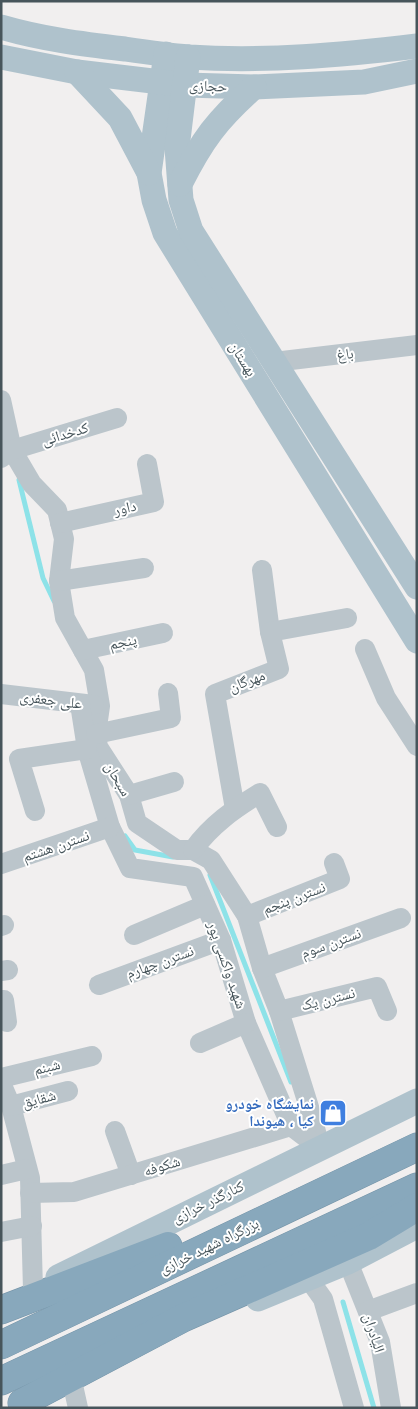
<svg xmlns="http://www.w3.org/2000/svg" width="418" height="1409" viewBox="0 0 418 1409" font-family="Quicksand,'Noto Naskh Arabic',sans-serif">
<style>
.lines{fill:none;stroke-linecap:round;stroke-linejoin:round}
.stream{stroke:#8de2e8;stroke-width:5}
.highway-casing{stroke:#7493a7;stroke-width:29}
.minor{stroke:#bbc5cb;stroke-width:20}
.major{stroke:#afc2cc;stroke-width:25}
.highway{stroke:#88a8bc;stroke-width:28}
.labels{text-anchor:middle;stroke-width:4;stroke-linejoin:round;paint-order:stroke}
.street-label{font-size:15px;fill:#47555b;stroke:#fff}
.shop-label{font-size:15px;font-weight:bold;fill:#366cbe;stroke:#fff;text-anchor:end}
</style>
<rect width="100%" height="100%" fill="#f1efef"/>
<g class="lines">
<g class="stream">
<path d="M 19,480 L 43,578 L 54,601"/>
<path d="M 125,836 L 135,850 L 173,857"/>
<path d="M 210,875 L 291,1082"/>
<path d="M 343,1302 L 374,1408"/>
</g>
<g class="highway-casing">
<g id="highway">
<path d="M 1,1310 L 168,1246"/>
<path d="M 1,1345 L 417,1147"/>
<path d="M 1,1381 L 417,1187"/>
<path d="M 22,1403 L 183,1318 L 369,1236 L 417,1207"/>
</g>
</g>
<g class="minor">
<path d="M 274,362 L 417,345"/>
<path d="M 1,400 L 12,450 L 32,484 L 57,510 L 64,539 L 59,581 L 65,618 L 94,670 L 100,706 L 96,734 L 98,747 L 129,795 L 137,823 L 177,850 L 193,850 L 211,860 L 247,916 L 262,968 L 279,1011 L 313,1120 L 320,1148"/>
<path d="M 1,458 L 12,450 L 117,418"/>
<path d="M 60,523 L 154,502 L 147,464"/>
<path d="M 262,570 L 270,632"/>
<path d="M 59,581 L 144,568"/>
<path d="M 365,649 L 386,698 L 417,746"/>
<path d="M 83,650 L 163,633"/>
<path d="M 1,694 L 94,705"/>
<path d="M 80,704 L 87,749 L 110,827 L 130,868 L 193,877 L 221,940 L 246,1023 L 291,1126 L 320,1148"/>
<path d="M 96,734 L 171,718 L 168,693"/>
<path d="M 129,795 L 174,782"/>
<path d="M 235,809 L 215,694 L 279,669 L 270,632 L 347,618"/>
<path d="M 35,811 L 19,759 L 87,749"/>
<path d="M 193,850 C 211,825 234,809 260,793 L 277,827"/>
<path d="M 1,864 L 110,827"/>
<path d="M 247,916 L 340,879 L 334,863"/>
<path d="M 1,926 L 4,925"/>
<path d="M 134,935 L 205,905"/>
<path d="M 262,968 L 401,918"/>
<path d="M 1,971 L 8,970"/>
<path d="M 99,985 L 221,940"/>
<path d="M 1,1000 L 4,1000 L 7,1022"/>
<path d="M 279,1011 L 377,987 L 387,1011"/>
<path d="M 200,1043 L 246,1023"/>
<path d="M 1,1078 L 92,1056"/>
<path d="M 1,1083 L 11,1106 L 30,1178 L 33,1290"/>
<path d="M 11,1106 L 68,1091"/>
<path d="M 115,1131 L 131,1175"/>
<path d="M 1,1175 L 27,1169"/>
<path d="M 30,1193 L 74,1192 L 291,1126"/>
<path d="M 1,1232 L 32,1226"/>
<path d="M 348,1262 L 380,1342 L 391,1408"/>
<path d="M 308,1278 L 323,1299 L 354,1408"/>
<path d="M 368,1311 L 417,1293"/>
<path d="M 72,1381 L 78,1408"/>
</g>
<g class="major">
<path d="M 1,27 C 42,39 82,44 125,49 C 146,52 167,55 189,57 C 265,62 341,55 417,46"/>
<path d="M 166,54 L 149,173 L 154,200 L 165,233 L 417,641"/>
<path d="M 1,57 L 77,72 L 186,85 L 254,87 L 364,82 L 417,71"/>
<path d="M 188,57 L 177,148 L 181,200 L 191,231 L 417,587"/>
<path d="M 77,72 L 120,118 L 149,173"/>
<path d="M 180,184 C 202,140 217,120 254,87"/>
<path d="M 58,1277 L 417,1101"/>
<path d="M 258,1299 L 348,1262 L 417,1226"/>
</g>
<use href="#highway" class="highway"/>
</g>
<defs>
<g id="shop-square" transform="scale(1.4375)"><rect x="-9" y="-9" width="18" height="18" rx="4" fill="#3f7fe0" stroke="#fff"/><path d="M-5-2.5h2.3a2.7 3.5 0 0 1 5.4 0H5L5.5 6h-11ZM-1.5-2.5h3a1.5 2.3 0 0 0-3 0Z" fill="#fff"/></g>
</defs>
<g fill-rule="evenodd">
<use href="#shop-square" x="333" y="1113"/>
</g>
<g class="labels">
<g class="street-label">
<text transform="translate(208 86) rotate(2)" y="5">حجازی</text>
<text transform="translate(345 354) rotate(-7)" y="5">باغ</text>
<text transform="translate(243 359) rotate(58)" y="5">بهستان</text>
<text transform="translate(65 434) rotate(-17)" y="5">کدخدائی</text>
<text transform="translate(125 508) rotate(-13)" y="5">داور</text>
<text transform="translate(123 642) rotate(-12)" y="5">پنجم</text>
<text transform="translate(247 681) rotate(-21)" y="5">مهرگان</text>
<text transform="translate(51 700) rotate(7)" y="5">علی جعفری</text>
<text transform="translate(118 779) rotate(59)" y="5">سبحان</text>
<text transform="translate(56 846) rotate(-19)" y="5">نسترن هشتم</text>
<text transform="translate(294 898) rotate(-21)" y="5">نسترن پنجم</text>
<text transform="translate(331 943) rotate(-20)" y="5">نسترن سوم</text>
<text transform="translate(160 962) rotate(-20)" y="5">نسترن چهارم</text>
<text transform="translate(227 965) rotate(71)" y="5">شهید واکسی پور</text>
<text transform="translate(328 999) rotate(-14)" y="5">نسترن یک</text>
<text transform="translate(47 1067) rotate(-14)" y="5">شبنم</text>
<text transform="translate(39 1099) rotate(-15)" y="5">شقایق</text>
<text transform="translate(162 1166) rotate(-17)" y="5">شکوفه</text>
<text transform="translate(208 1202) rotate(-26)" y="5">کنارگذر خرازی</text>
<text transform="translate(209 1246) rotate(-26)" y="5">بزرگراه شهید خرازی</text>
<text transform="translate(374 1333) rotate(72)" y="5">الیادران</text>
</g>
<g class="shop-label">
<text x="314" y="1109">نمایشگاه خودرو<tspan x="314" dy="17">کیا ، هیوندا</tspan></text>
</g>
</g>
<rect width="418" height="1409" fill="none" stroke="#47555b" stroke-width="5"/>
</svg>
